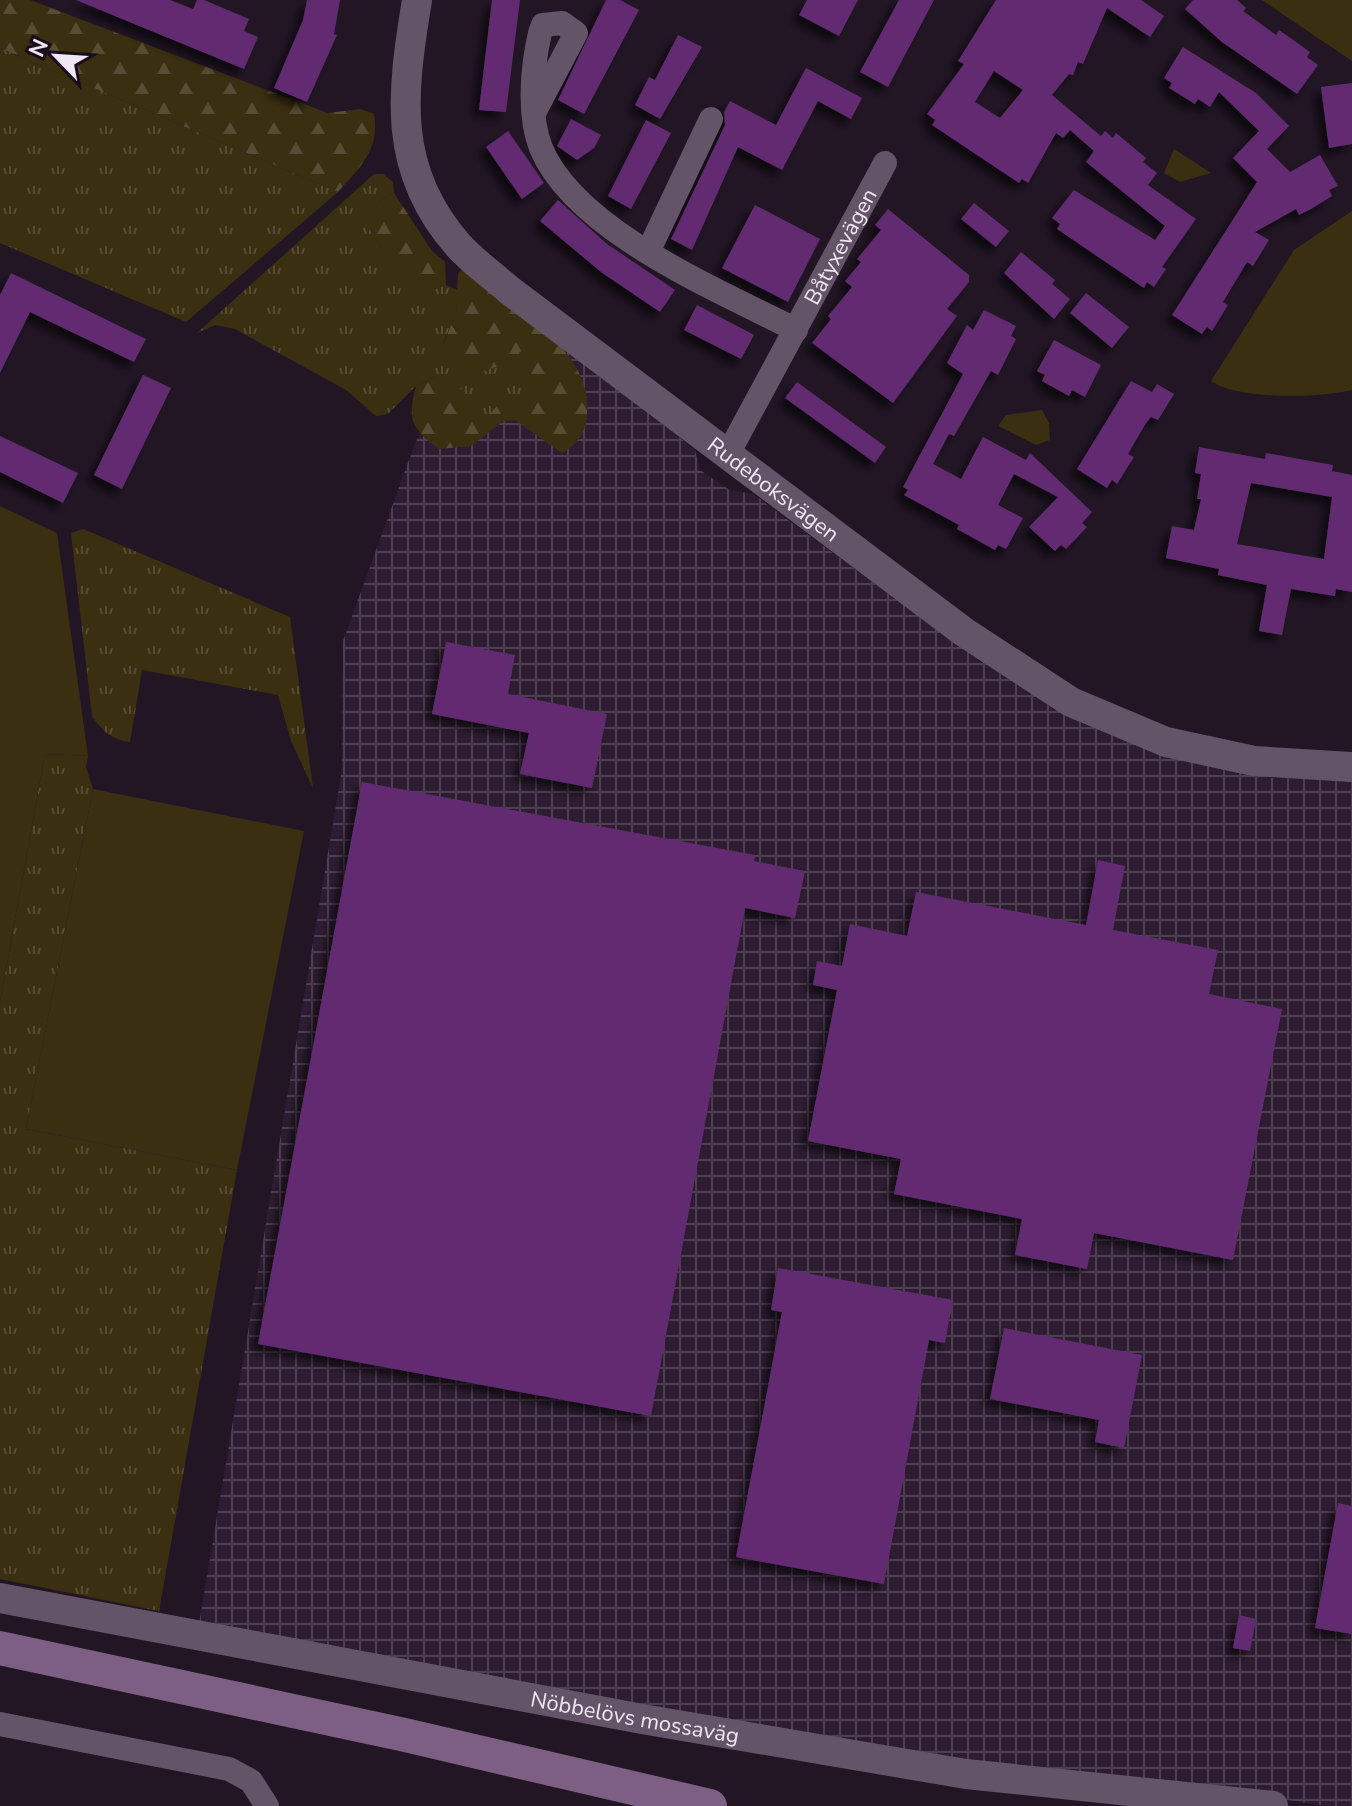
<svg xmlns="http://www.w3.org/2000/svg" width="1352" height="1806" viewBox="0 0 1352 1806" font-family="'Nunito Sans',sans-serif">
<style>
.industrial{fill:url(#industrial-grid)}
.grass{fill:url(#grass-tufts)}
.forest{fill:url(#forest-firs)}
.park{fill:#3a2f11}
.building{fill:#622c6f;fill-rule:evenodd;filter:url(#shadow)}
.lines{fill:none;stroke-linecap:round;stroke-linejoin:round}
.minor{stroke:#635467;stroke-width:24}
.tertiary{stroke:#635467;stroke-width:30}
.secondary{stroke:#7c5f83;stroke-width:34}
.labels{text-anchor:middle;stroke-width:6;stroke-linejoin:round;paint-order:stroke}
.street-label{font-size:22px;fill:#eee6f1;stroke:#190d1c}
</style>
<defs>
<pattern id="industrial-grid" width="8" height="8" patternUnits="userSpaceOnUse" patternTransform="scale(2)"><rect width="8" height="8" fill="#2e1d32"/><path d="M0 4h8M4 0v8" fill="none" stroke="#4d3e50"/></pattern>
<pattern id="grass-tufts" width="24" height="20" patternUnits="userSpaceOnUse" patternTransform="scale(2)"><rect width="24" height="20" fill="#3a2f11"/><path d="M3 7l-1-3M5 7V3M7 7l1-3M15 17l-1-3M17 17v-4M19 17l1-3" fill="none" stroke="#574d34"/></pattern>
<pattern id="forest-firs" width="22" height="20" patternUnits="userSpaceOnUse" patternTransform="scale(2)"><rect width="22" height="20" fill="#3a2f11"/><path d="M5 1l3.5 6h-7zM16 11l3.5 6h-7z" fill="#574d34"/></pattern>
<filter id="shadow"><feDropShadow dx="-7" dy="7" stdDeviation="4" flood-color="#0009"/></filter>
</defs>
<rect width="100%" height="100%" fill="#221625"/>
<path class="industrial" d="M 491,285 L 695,450 L 700,470 L 730,490 L 753,494 L 959,646 L 1155,749 L 1270,778 L 1352,779 L 1352,1806 L 1325,1806 L 1219,1789 L 906,1756 L 199,1624 L 342,769 L 343,641 L 414,446 Z"/>
<g class="grass">
<path d="M 0,48 L 338,192 L 186,322 L 0,243 Z"/>
<path d="M 374,174 L 383,174 L 393,182 L 394,193 L 378,202 L 369,228 L 381,247 L 425,293 L 446,285 L 458,290 L 456,314 L 443,343 L 522,349 L 536,410 L 482,423 L 435,376 L 416,386 L 388,414 L 376,416 L 346,390 L 235,329 L 215,325 L 197,333 Z"/>
<path d="M 83,529 L 290,617 L 313,788 L 291,741 L 278,695 L 142,670 L 130,742 C 112,740 102,731 92,716 L 71,533 Z"/>
<path d="M 45,754 L 88,756 L 86,767 L 93,789 L 26,1129 L 237,1170 L 159,1611 L 0,1579 L 0,1002 Z"/>
</g>
<g class="forest">
<path d="M 0,0 L 30,0 L 328,113 L 360,109 L 374,114 C 380,150 360,167 338,192 L 0,48 Z"/>
<path d="M 394,193 L 432,251 L 445,262 L 446,285 L 425,294 L 381,247 L 368,228 L 378,202 Z"/>
<path d="M 462,270 C 508,306 593,346 587,414 C 585,434 579,443 562,453 L 515,420 L 502,422 L 471,446 L 439,449 C 411,428 407,420 416,386 L 435,376 C 459,384 475,396 482,422 L 504,399 L 520,399 L 535,409 L 522,350 L 509,363 L 477,373 L 457,365 L 444,351 L 443,344 L 456,314 L 458,273 Z"/>
</g>
<g class="park">
<path d="M 1262,0 L 1352,0 L 1352,61 Z"/>
<path d="M 1174,149 L 1211,173 L 1180,182 L 1164,173 Z"/>
<path d="M 1352,211 L 1352,390 C 1319,398 1238,400 1211,381 L 1294,250 Z"/>
<path d="M 1042,410 L 1049,423 L 1050,440 L 1036,445 L 998,426 L 1006,415 Z"/>
<path d="M 0,506 L 57,533 L 88,756 L 45,754 L 0,1002 Z"/>
<path d="M 93,789 L 304,831 L 237,1170 L 26,1129 Z"/>
</g>
<g class="building">
<path d="M 76,0 L 170,0 L 193,9 L 197,0 L 204,0 L 249,19 L 244,31 L 258,37 L 244,69 Z"/>
<path d="M 307,0 L 340,0 L 334,34 L 337,35 L 307,102 L 274,88 L 303,20 Z"/>
<path d="M 492,0 L 520,0 L 506,112 L 479,110 Z"/>
<path d="M 606,0 L 620,0 L 639,10 L 584,114 L 558,100 Z"/>
<path d="M 807,0 L 858,0 L 839,36 L 799,15 Z"/>
<path d="M 899,0 L 934,0 L 888,87 L 860,72 Z"/>
<path d="M 996,0 L 1141,0 L 1164,16 L 1150,37 L 1107,8 L 1083,64 L 1078,62 L 1073,75 L 1069,74 L 1052,95 L 1101,136 L 1105,131 L 1113,138 L 1116,133 L 1146,158 L 1143,162 L 1157,173 L 1148,185 L 1196,219 L 1162,267 L 1166,269 L 1154,287 L 1147,282 L 1144,288 L 1057,229 L 1060,224 L 1052,218 L 1074,190 L 1155,240 L 1165,226 L 1086,162 L 1094,151 L 1070,130 L 1063,138 L 1056,133 L 1028,183 L 1022,179 L 1019,183 L 932,125 L 935,120 L 927,114 L 964,64 L 958,61 ZM 994,71 L 1023,90 L 1000,118 L 975,102 Z"/>
<path d="M 1193,0 L 1237,0 L 1246,8 L 1243,11 L 1276,35 L 1279,30 L 1310,52 L 1307,57 L 1318,65 L 1297,94 L 1222,42 L 1185,9 Z"/>
<path d="M 678,35 L 702,47 L 660,119 L 635,105 L 649,77 L 655,80 Z"/>
<path d="M 1183,47 L 1256,93 L 1289,126 L 1267,149 L 1290,172 L 1320,155 L 1338,186 L 1329,190 L 1332,196 L 1311,209 L 1299,215 L 1296,209 L 1255,232 L 1269,240 L 1253,266 L 1247,262 L 1223,302 L 1228,305 L 1212,331 L 1207,327 L 1202,334 L 1172,315 L 1257,182 L 1233,158 L 1259,131 L 1219,92 L 1210,107 L 1198,99 L 1195,104 L 1169,88 L 1172,83 L 1164,78 Z"/>
<path d="M 806,68 L 862,98 L 851,119 L 818,101 L 782,170 L 738,147 L 692,250 L 671,239 L 725,125 L 724,112 L 730,101 L 776,125 Z"/>
<path d="M 1352,83 L 1352,144 L 1329,148 L 1321,87 Z"/>
<path d="M 571,119 L 601,135 L 594,148 L 577,160 L 557,146 Z"/>
<path d="M 646,120 L 671,133 L 631,209 L 608,196 Z"/>
<path d="M 508,131 L 544,183 L 522,199 L 486,147 Z"/>
<path d="M 558,200 L 607,244 L 675,290 L 660,312 L 601,272 L 540,221 Z"/>
<path d="M 974,203 L 1009,231 L 996,247 L 961,219 Z"/>
<path d="M 755,205 L 820,239 L 788,302 L 722,268 Z"/>
<path d="M 888,209 L 969,275 L 969,282 L 947,309 L 957,316 L 893,403 L 812,343 L 831,319 L 828,316 L 852,287 L 845,281 L 861,262 L 857,259 L 881,230 L 875,225 Z"/>
<path d="M 1021,252 L 1055,280 L 1052,284 L 1070,299 L 1054,319 L 1004,273 Z"/>
<path d="M 11,273 L 146,339 L 134,362 L 30,312 L 0,373 L 0,295 Z"/>
<path d="M 1086,293 L 1129,327 L 1112,348 L 1070,313 Z"/>
<path d="M 697,305 L 754,335 L 741,359 L 684,330 Z"/>
<path d="M 984,310 L 1016,326 L 1011,336 L 1016,339 L 998,375 L 991,371 L 954,436 L 949,434 L 933,464 L 961,479 L 983,437 L 1026,460 L 1030,453 L 1092,512 L 1082,523 L 1087,527 L 1066,549 L 1061,545 L 1055,551 L 1029,527 L 1058,497 L 1014,474 L 998,505 L 1023,518 L 1006,549 L 998,545 L 995,550 L 957,529 L 959,525 L 904,495 L 908,490 L 903,487 L 963,374 L 947,363 L 967,325 L 973,330 Z"/>
<path d="M 1054,340 L 1101,365 L 1085,397 L 1072,390 L 1069,396 L 1042,381 L 1045,375 L 1037,371 Z"/>
<path d="M 143,375 L 171,388 L 122,489 L 94,475 Z"/>
<path d="M 1131,381 L 1152,392 L 1157,384 L 1174,394 L 1158,420 L 1151,417 L 1146,423 L 1128,454 L 1134,457 L 1117,484 L 1112,480 L 1107,488 L 1077,469 Z"/>
<path d="M 797,382 L 886,447 L 875,463 L 785,398 Z"/>
<path d="M 0,436 L 78,473 L 63,503 L 0,472 Z"/>
<path d="M 1199,447 L 1265,459 L 1266,453 L 1333,465 L 1332,471 L 1352,475 L 1352,592 L 1336,589 L 1335,596 L 1291,589 L 1282,635 L 1259,631 L 1267,585 L 1218,575 L 1219,569 L 1166,558 L 1172,526 L 1194,530 L 1201,499 L 1197,499 L 1201,474 L 1195,473 ZM 1251,483 L 1332,497 L 1324,559 L 1237,544 Z"/>
<path d="M 446,642 L 515,655 L 508,694 L 607,714 L 592,788 L 520,774 L 529,733 L 432,714 Z"/>
<path d="M 362,782 L 755,855 L 754,861 L 805,871 L 795,918 L 745,908 L 651,1416 L 258,1344 Z"/>
<path d="M 1098,860 L 1125,866 L 1113,930 L 1218,950 L 1209,994 L 1282,1009 L 1233,1260 L 1094,1233 L 1087,1269 L 1015,1255 L 1022,1219 L 894,1194 L 901,1159 L 808,1141 L 837,990 L 813,985 L 817,961 L 842,966 L 850,924 L 907,936 L 916,892 L 1086,925 Z"/>
<path d="M 778,1268 L 953,1300 L 945,1343 L 929,1340 L 884,1584 L 736,1557 L 782,1312 L 771,1310 Z"/>
<path d="M 1004,1328 L 1142,1355 L 1124,1448 L 1095,1442 L 1099,1420 L 990,1399 Z"/>
<path d="M 1338,1503 L 1352,1506 L 1352,1634 L 1315,1628 Z"/>
<path d="M 1239,1615 L 1256,1619 L 1250,1651 L 1233,1648 Z"/>
</g>
<g class="lines">
<g class="minor">
<path d="M 534,113 L 576,33 L 562,23 L 543,25 L 540,33 C 532,67 528,116 541,148 C 575,231 720,291 796,330"/>
<path d="M 648,252 L 711,119"/>
<path id="s1" d="M 728,454 L 885,163"/>
<path d="M 0,1724 L 229,1769 L 251,1781 L 267,1806"/>
</g>
<g class="tertiary">
<path id="s2" d="M 417,0 C 402,92 391,169 458,245 C 472,261 492,275 509,290 L 964,632 L 1071,702 L 1166,742 L 1254,761 L 1352,767"/>
<path id="s3" d="M 0,1598 L 642,1719 L 966,1774 L 1273,1806"/>
</g>
<path class="secondary" d="M 0,1648 L 405,1735 L 710,1806"/>
</g>
<g class="labels">
<g class="street-label">
<text dy="8" stroke="none"><textPath href="#s1" startOffset="236">Båtyxevägen</textPath></text>
<text dy="8" stroke="none"><textPath href="#s2" startOffset="658">Rudeboksvägen</textPath></text>
<text dy="8" stroke="none"><textPath href="#s3" startOffset="646">Nöbbelövs mossaväg</textPath></text>
</g>
</g>
<g transform="translate(56 56) rotate(295)" stroke="#190d1c" stroke-width="6" paint-order="stroke">
<path d="M0-6L14 30L0 20L-14 30Z" fill="#eee6f1"/>
<text y="-12" font-size="22" font-weight="bold" text-anchor="middle" fill="#eee6f1">N</text>
</g>
</svg>
